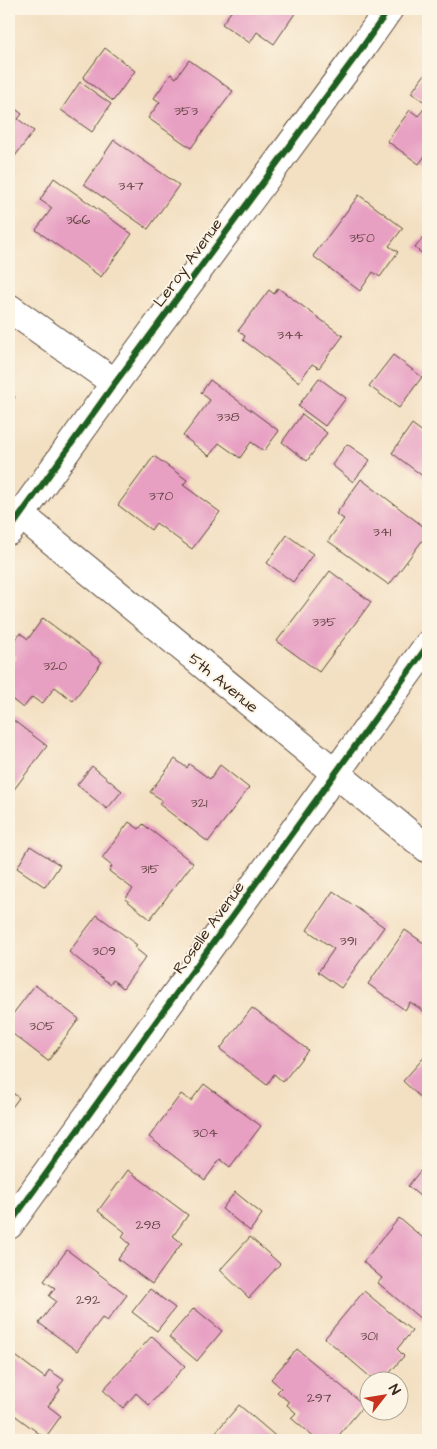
<svg xmlns="http://www.w3.org/2000/svg" width="437" height="1449" viewBox="0 0 437 1449" font-family="'Architects Daughter',sans-serif">
<style>
.building{fill:#e79fc2}
.lines{fill:none;stroke-linecap:round;stroke-linejoin:round}
.minor-casing{stroke:#574536;stroke-width:30}
.minor{stroke:#fff;stroke-width:28}
.cycleway-casing{stroke:#fcf5e5;stroke-width:9}
.cycleway{stroke:#1b5e20;stroke-width:6}
.labels{text-anchor:middle;stroke-width:4;stroke-linejoin:round;paint-order:stroke}
.number-label{font-size:14px;fill:#664747}
.street-label{font-size:16px;fill:#3b2a1e;stroke:#fcf5e5}
</style>
<rect width="100%" height="100%" fill="#fcf5e5"/>
<filter id="ink" filterUnits="userSpaceOnUse"><feTurbulence type="fractalNoise" baseFrequency=".02" numOctaves="2"/><feDisplacementMap in="SourceGraphic" scale="10" xChannelSelector="R" yChannelSelector="G"/><feConvolveMatrix kernelMatrix="1 2 1 2 8 2 1 2 1" color-interpolation-filters="sRGB"/></filter>
<filter id="wash" filterUnits="userSpaceOnUse"><feTurbulence type="fractalNoise" baseFrequency=".0096" numOctaves="4" result="noise"/><feDisplacementMap in="SourceGraphic" scale="20" xChannelSelector="R" yChannelSelector="G"/><feGaussianBlur stdDeviation="1.12" result="paint"/><feColorMatrix in="noise" values="0 0 0 0 0 0 0 0 0 0 0 0 0 0 0 0 0 1.4 0 .05"/><feComposite in="paint" operator="in"/></filter>
<g filter="url(#wash)">
<rect width="100%" height="100%" fill="#f3dfc1"/>
<g id="blocks">
<g class="building">
<path d="M 233,9 L 298,9 L 274,44 L 257,32 L 250,43 L 222,24 Z"/>
<path d="M 105,48 L 135,71 L 113,101 L 83,78 Z"/>
<path d="M 189,60 L 233,91 L 191,148 L 148,118 L 160,102 L 154,98 L 171,74 L 176,78 Z"/>
<path d="M 428,70 L 428,152 L 419,164 L 387,141 L 410,110 L 418,116 L 428,104 L 411,93 Z"/>
<path d="M 80,82 L 111,104 L 92,132 L 61,110 Z"/>
<path d="M 9,104 L 22,114 L 18,119 L 34,131 L 9,164 Z"/>
<path d="M 114,140 L 179,185 L 148,229 L 84,184 Z"/>
<path d="M 54,178 L 132,234 L 101,277 L 36,230 L 52,208 L 40,200 Z"/>
<path d="M 359,195 L 403,228 L 389,246 L 398,252 L 380,277 L 373,272 L 360,291 L 313,256 Z"/>
<path d="M 428,231 L 428,258 L 415,248 Z"/>
<path d="M 278,288 L 343,336 L 319,368 L 312,364 L 299,382 L 243,340 L 245,336 L 238,331 L 269,290 L 274,294 Z"/>
<path d="M 393,355 L 422,377 L 399,408 L 369,386 Z"/>
<path d="M 319,378 L 346,398 L 325,426 L 298,406 Z"/>
<path d="M 210,380 L 279,431 L 264,451 L 251,442 L 240,458 L 219,443 L 209,456 L 183,436 L 210,400 L 201,393 Z"/>
<path d="M 9,392 L 15,397 L 9,406 Z"/>
<path d="M 302,414 L 327,433 L 307,461 L 282,442 Z"/>
<path d="M 412,424 L 428,436 L 428,480 L 392,453 Z"/>
<path d="M 347,444 L 370,460 L 353,482 L 332,465 Z"/>
<path d="M 154,456 L 187,480 L 183,485 L 220,512 L 192,549 L 156,523 L 151,530 L 118,505 Z"/>
<path d="M 361,479 L 428,530 L 428,533 L 389,585 L 328,541 L 344,519 L 336,514 Z"/>
<path d="M 287,535 L 313,554 L 293,582 L 267,563 Z"/>
<path d="M 330,571 L 371,602 L 319,672 L 277,641 Z"/>
<path d="M 43,618 L 102,662 L 73,701 L 55,687 L 42,704 L 32,697 L 23,708 L 9,697 L 9,667 L 16,657 L 9,651 L 9,648 L 20,633 L 28,639 Z"/>
<path d="M 9,717 L 47,746 L 9,796 Z"/>
<path d="M 175,759 L 187,768 L 189,764 L 210,779 L 220,765 L 249,788 L 208,842 L 159,804 L 162,800 L 150,792 Z"/>
<path d="M 92,766 L 122,791 L 107,809 L 77,785 Z"/>
<path d="M 129,822 L 139,829 L 143,824 L 193,863 L 150,919 L 125,899 L 133,889 L 109,871 L 112,866 L 102,858 Z"/>
<path d="M 30,846 L 60,865 L 45,887 L 17,868 Z"/>
<path d="M 333,891 L 384,927 L 341,988 L 318,972 L 334,949 L 307,930 Z"/>
<path d="M 97,915 L 137,945 L 135,948 L 146,957 L 123,988 L 113,980 L 110,984 L 69,952 Z"/>
<path d="M 405,930 L 428,946 L 428,1014 L 410,1002 L 405,1010 L 368,984 Z"/>
<path d="M 35,985 L 79,1019 L 48,1061 L 9,1031 L 9,1019 Z"/>
<path d="M 252,1008 L 308,1050 L 283,1082 L 274,1074 L 267,1085 L 220,1049 Z"/>
<path d="M 428,1053 L 428,1105 L 403,1081 Z"/>
<path d="M 204,1084 L 261,1126 L 230,1167 L 220,1159 L 205,1180 L 149,1137 L 181,1094 L 191,1101 Z"/>
<path d="M 9,1090 L 19,1098 L 9,1111 Z"/>
<path d="M 128,1170 L 188,1215 L 173,1236 L 182,1243 L 152,1284 L 118,1259 L 130,1244 L 122,1237 L 125,1232 L 98,1211 Z"/>
<path d="M 420,1171 L 428,1177 L 428,1203 L 408,1186 Z"/>
<path d="M 235,1192 L 262,1214 L 250,1231 L 222,1209 Z"/>
<path d="M 399,1218 L 428,1242 L 428,1325 L 378,1283 L 382,1278 L 363,1262 Z"/>
<path d="M 250,1237 L 280,1264 L 249,1298 L 220,1270 Z"/>
<path d="M 67,1250 L 127,1295 L 107,1321 L 102,1318 L 77,1351 L 39,1323 L 56,1301 L 49,1296 L 55,1288 L 44,1281 Z"/>
<path d="M 150,1289 L 175,1308 L 157,1331 L 132,1312 Z"/>
<path d="M 364,1291 L 412,1331 L 397,1349 L 404,1356 L 382,1382 L 376,1382 L 325,1338 Z"/>
<path d="M 194,1308 L 222,1331 L 197,1361 L 169,1337 Z"/>
<path d="M 152,1336 L 185,1366 L 149,1405 L 136,1393 L 123,1408 L 103,1390 Z"/>
<path d="M 297,1349 L 364,1405 L 335,1440 L 317,1440 L 291,1418 L 296,1413 L 287,1405 L 289,1402 L 277,1392 L 281,1388 L 271,1379 Z"/>
<path d="M 9,1351 L 45,1378 L 49,1370 L 64,1380 L 58,1387 L 60,1390 L 48,1406 L 61,1416 L 45,1438 L 9,1411 Z"/>
<path d="M 239,1405 L 280,1440 L 209,1440 Z"/>
</g>
</g>
</g>
<g filter="url(#ink)">
<use href="#blocks" fill-opacity="0" stroke="#574536" stroke-width="1"/>
<g class="lines">
<g class="minor-casing">
<g id="minor">
<path d="M 9,308 L 115,383"/>
<path d="M 21,515 L 428,849"/>
<path d="M 9,531 L 115,383 L 359,52 L 389,9"/>
<path d="M 9,1225 L 428,645"/>
</g>
</g>
<use href="#minor" class="minor"/>
<g class="cycleway-casing">
<g id="cycleway">
<path d="M 9,531 L 115,383 L 359,52 L 389,9"/>
<path d="M 9,1225 L 428,645"/>
</g>
</g>
<use href="#cycleway" class="cycleway"/>
</g>
</g>
<g class="labels">
<g class="number-label">
<text x="186" y="115">353</text>
<text x="131" y="190">347</text>
<text x="78" y="224">366</text>
<text x="362" y="242">350</text>
<text x="290" y="339">344</text>
<text x="228" y="421">338</text>
<text x="161" y="500">370</text>
<text x="382" y="536">341</text>
<text x="324" y="626">335</text>
<text x="55" y="670">320</text>
<text x="199" y="807">321</text>
<text x="150" y="873">315</text>
<text x="348" y="945">391</text>
<text x="104" y="955">309</text>
<text x="42" y="1030">305</text>
<text x="205" y="1137">304</text>
<text x="148" y="1229">298</text>
<text x="88" y="1304">292</text>
<text x="369" y="1340">301</text>
<text x="319" y="1402">297</text>
</g>
<g class="street-label">
<text transform="translate(187 262) rotate(-54)" y="6">Leroy Avenue</text>
<text transform="translate(224 682) rotate(39)" y="6">5th Avenue</text>
<text transform="translate(208 927) rotate(-54)" y="6">Roselle Avenue</text>
</g>
</g>
<rect width="437" height="1449" fill="none" stroke="#fcf5e5" stroke-width="30"/>
<g transform="translate(384 1396) rotate(59)"><circle r="24" fill="#fcf5e5" stroke="#afa495"/>
<path d="M0-4L9 19L0 12L-9 19Z" fill="#c8321e"/>
<text y="-8" font-size="14" font-weight="bold" text-anchor="middle" fill="#3b2a1e">N</text>
</g>
</svg>
